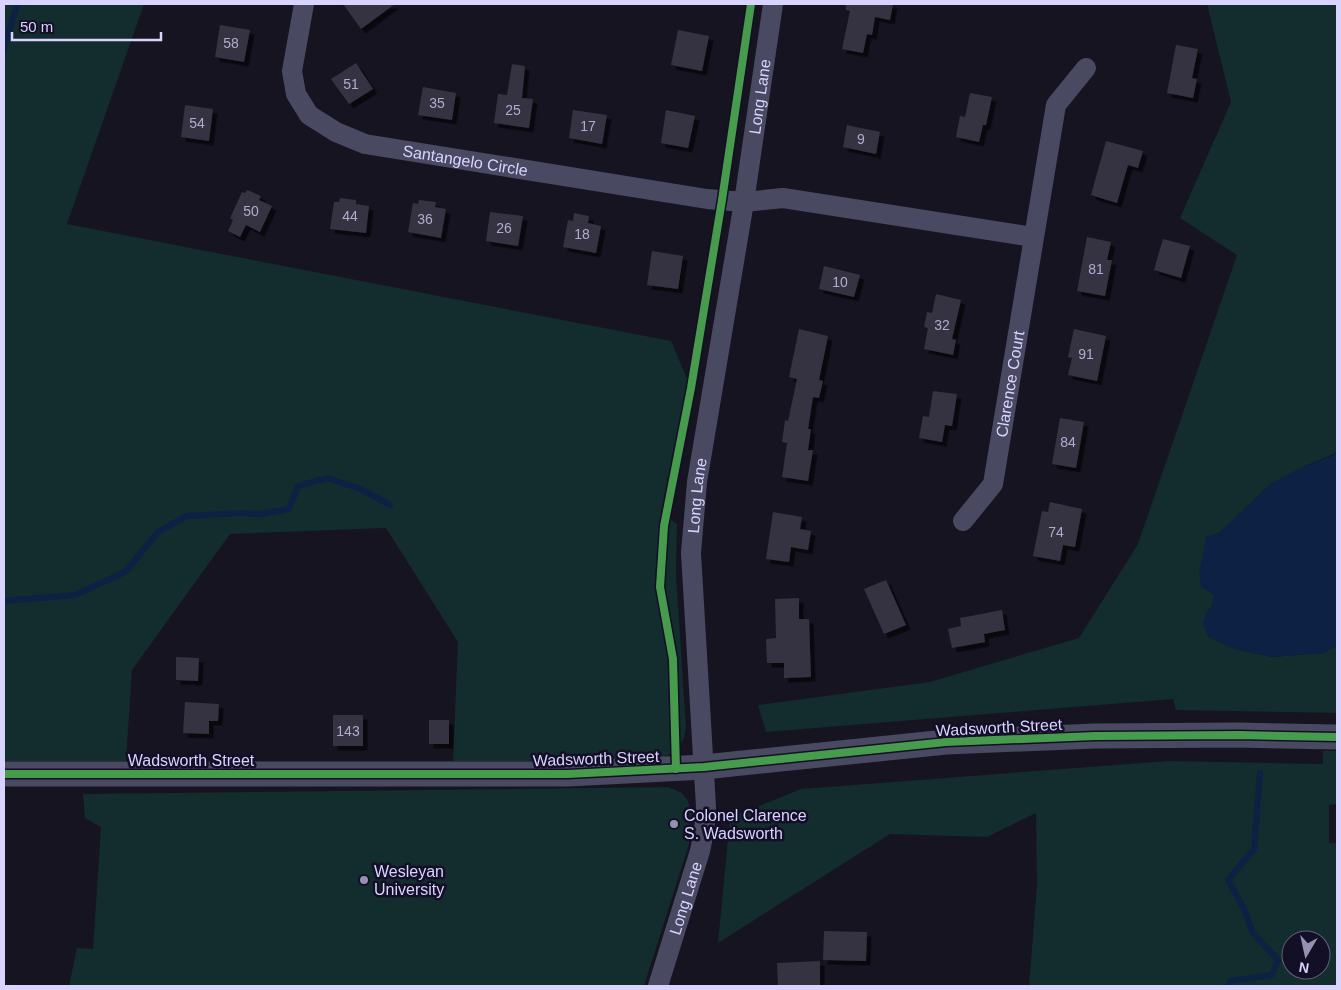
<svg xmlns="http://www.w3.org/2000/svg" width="1341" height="990" viewBox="0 0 1341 990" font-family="Helvetica,sans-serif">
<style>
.green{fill:#132c2d;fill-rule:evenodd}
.water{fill:#0d2144}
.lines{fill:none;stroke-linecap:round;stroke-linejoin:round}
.stream{stroke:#0d2144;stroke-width:6}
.building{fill:#343243;filter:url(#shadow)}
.minor{stroke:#4a4962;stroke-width:20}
.tertiary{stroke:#4a4962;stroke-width:25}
.cycleway-casing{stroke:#130f26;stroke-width:11}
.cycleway{stroke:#469c4c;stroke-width:8}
.poi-dot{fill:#9591b1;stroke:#130f26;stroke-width:2}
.labels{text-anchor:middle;stroke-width:5;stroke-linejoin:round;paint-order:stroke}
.number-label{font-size:14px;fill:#b0acd0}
.street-label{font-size:16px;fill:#d9d4ff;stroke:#130f26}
.poi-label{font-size:16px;fill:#d9d4ff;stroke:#130f26;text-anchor:start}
</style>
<defs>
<filter id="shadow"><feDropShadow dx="4.5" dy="4.5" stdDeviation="0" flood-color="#0009"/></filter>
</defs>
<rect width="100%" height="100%" fill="#161421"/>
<g class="green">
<path d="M 4,4 L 144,4 L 67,224 L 671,341 L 691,388 L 669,518 L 677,524 L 676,573 L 686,728 L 684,738 L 677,751 L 663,757 L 611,761 L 453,761 L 458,642 L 386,528 L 230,534 L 132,670 L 126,761 L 4,761 Z"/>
<path d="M 1207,4 L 1337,4 L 1337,450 L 1334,454 L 1305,466 L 1271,484 L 1219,533 L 1206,537 L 1214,595 L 1212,606 L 1205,616 L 1208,636 L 1235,649 L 1273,657 L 1305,654 L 1320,654 L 1337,646 L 1337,713 L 1176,710 L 1173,699 L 766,732 L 758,705 L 930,682 L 1079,638 L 1138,544 L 1237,255 L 1180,218 L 1231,102 Z"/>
<path d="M 1323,751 L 1337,751 L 1337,804 L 1329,805 L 1329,843 L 1337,843 L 1337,986 L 1029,986 L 1037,885 L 1036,813 L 987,837 L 890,834 L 718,943 L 730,818 L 801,789 L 1168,761 L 1323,764 ZM 1291,940 L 1321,940 L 1321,970 L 1291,970 Z"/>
<path d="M 668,787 L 682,793 L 688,801 L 692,815 L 689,844 L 644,986 L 69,986 L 77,948 L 93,949 L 101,827 L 85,818 L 83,794 Z"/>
</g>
<path class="water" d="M 1337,450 L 1337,646 L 1320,654 L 1305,654 L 1273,657 L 1235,649 L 1208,636 L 1203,623 L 1205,616 L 1212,606 L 1214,595 L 1201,587 L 1199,573 L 1206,537 L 1219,533 L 1271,484 L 1305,466 L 1334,455 Z"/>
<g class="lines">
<g class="stream">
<path d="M 4,50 L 17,4"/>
<path d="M 4,601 L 75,595 L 125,572 L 158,532 L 187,516 L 239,513 L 261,514 L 289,509 L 298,486 L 327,478 L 361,489 L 390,505"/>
<path d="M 1229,986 L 1230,981 L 1272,975 L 1278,960 L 1253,933 L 1244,909 L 1228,880 L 1254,849 L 1260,773"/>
</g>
</g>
<g class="building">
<path d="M 343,4 L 395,4 L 361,29 Z"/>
<path d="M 846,4 L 893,4 L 890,20 L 875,17 L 872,35 L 867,34 L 863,53 L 842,49 L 850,11 L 846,10 Z"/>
<path d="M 220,25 L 250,30 L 244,62 L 215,57 Z"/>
<path d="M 678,30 L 709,36 L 702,71 L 671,65 Z"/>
<path d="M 1176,45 L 1198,49 L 1192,78 L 1197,79 L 1193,98 L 1167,93 Z"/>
<path d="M 356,63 L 373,89 L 349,104 L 331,79 Z"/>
<path d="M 512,64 L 525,66 L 522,98 L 533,99 L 529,128 L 494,123 L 498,94 L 507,95 Z"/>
<path d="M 423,87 L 456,93 L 452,120 L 418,115 Z"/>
<path d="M 970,93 L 992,97 L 986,125 L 983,125 L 979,142 L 956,137 L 960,116 L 965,117 Z"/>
<path d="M 185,105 L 213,109 L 209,141 L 181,137 Z"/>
<path d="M 573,110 L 607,115 L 602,144 L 569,138 Z"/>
<path d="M 666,110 L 695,116 L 688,148 L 661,143 Z"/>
<path d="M 847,125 L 880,132 L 876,154 L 843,147 Z"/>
<path d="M 1106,141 L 1143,151 L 1138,168 L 1128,165 L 1117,203 L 1091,195 Z"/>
<path d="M 247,190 L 261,196 L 259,200 L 272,206 L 260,232 L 246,225 L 240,237 L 228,231 L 233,220 L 230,218 L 242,192 L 245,193 Z"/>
<path d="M 340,198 L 356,200 L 356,204 L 369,206 L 366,233 L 330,229 L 334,202 L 339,202 Z"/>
<path d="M 419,200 L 436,202 L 435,207 L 446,209 L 441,238 L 408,232 L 413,203 L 418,204 Z"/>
<path d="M 490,212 L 523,216 L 518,246 L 486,241 Z"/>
<path d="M 574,213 L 589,216 L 588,223 L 601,226 L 596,253 L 563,247 L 568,220 L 573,221 Z"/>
<path d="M 1087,237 L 1111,242 L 1107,260 L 1112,260 L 1105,296 L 1077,291 Z"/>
<path d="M 1163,239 L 1190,246 L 1181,278 L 1154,270 Z"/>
<path d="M 652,251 L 683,256 L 678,289 L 647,285 Z"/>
<path d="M 824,266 L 860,275 L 854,297 L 819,289 Z"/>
<path d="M 936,294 L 961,300 L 952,339 L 956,340 L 953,355 L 924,349 L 928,328 L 924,327 L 927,312 L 932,313 Z"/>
<path d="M 799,329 L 828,336 L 819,380 L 823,381 L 819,398 L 813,397 L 808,429 L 811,429 L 808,450 L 813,450 L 808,481 L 782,477 L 787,443 L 782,442 L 785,420 L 788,421 L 797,379 L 789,377 Z"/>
<path d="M 1074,329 L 1106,336 L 1097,381 L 1068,375 L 1072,358 L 1068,357 Z"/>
<path d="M 933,391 L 957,394 L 952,426 L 945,425 L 942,442 L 919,438 L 923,416 L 929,417 Z"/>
<path d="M 1060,418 L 1084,422 L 1076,468 L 1052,464 Z"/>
<path d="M 1050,502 L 1082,509 L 1075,547 L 1063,545 L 1060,561 L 1033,556 L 1042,511 L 1048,512 Z"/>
<path d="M 773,512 L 802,517 L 800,529 L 811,531 L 808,550 L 791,547 L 789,562 L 766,559 Z"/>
<path d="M 886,580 L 906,625 L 884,634 L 864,589 Z"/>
<path d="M 799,598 L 799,619 L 809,619 L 811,677 L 784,678 L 784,663 L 767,663 L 766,639 L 776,638 L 775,599 Z"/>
<path d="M 1002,610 L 1005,630 L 984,634 L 985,642 L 952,648 L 948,629 L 961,626 L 960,618 Z"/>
<path d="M 176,657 L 199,658 L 198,681 L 176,680 Z"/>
<path d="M 185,702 L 219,704 L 218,721 L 209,721 L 209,734 L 183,733 Z"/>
<rect x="333" y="715" width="30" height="31"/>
<rect x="429" y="720" width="20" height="24"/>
<path d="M 824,931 L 867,932 L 866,961 L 823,960 Z"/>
<path d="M 820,961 L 820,986 L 778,986 L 777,963 Z"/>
</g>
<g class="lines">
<g class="minor">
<path id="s1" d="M 304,4 L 292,71 L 296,94 L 309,115 L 336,132 L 365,144 L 707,199 L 744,202 L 783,198 L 1033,237"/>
<path id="s2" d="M 963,521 L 993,484 L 1056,105 L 1086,68"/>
<path id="s3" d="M 658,986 L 700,851 L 704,831 L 706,807 L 691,553 L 697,482 L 744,202 L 773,4"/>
</g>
<path class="tertiary" d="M 4,774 L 568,774 L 704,767 L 946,742 L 1095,736 L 1239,735 L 1337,737"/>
<g class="cycleway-casing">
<g id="cycleway">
<path d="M 676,769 L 673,659 L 660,587 L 664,526 L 691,388 L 722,200 L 751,4"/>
<path d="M 4,774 L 568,774 L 704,767 L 946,742 L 1095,736 L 1239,735 L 1337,737"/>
</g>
</g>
<use href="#cycleway" class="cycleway"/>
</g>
<g class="poi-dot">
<circle cx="674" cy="824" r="5"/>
<circle cx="364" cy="880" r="5"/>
</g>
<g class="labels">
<g class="number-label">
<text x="231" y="48">58</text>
<text x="351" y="89">51</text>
<text x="437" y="108">35</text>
<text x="513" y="115">25</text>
<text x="197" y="128">54</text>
<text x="588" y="131">17</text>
<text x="861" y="144">9</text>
<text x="251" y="216">50</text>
<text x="350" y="221">44</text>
<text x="425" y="224">36</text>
<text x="504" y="233">26</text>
<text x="582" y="239">18</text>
<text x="1096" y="274">81</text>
<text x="840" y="287">10</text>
<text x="942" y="330">32</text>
<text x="1086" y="359">91</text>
<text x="1068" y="447">84</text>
<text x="1056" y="537">74</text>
<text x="348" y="736">143</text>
</g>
<g class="street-label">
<text dy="6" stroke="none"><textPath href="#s3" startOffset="902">Long Lane</textPath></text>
<text dy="6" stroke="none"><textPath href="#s1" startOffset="281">Santangelo Circle</textPath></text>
<text dy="6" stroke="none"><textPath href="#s2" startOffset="149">Clarence Court</textPath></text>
<text dy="6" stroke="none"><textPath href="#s3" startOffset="498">Long Lane</textPath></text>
<text transform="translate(999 727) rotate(-3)" y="6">Wadsworth Street</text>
<text transform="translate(596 758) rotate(-2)" y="6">Wadsworth Street</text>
<text x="191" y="766">Wadsworth Street</text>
<text dy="6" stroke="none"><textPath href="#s3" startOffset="92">Long Lane</textPath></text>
</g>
<g class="poi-label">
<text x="684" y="821">Colonel Clarence<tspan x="684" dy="18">S. Wadsworth</tspan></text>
<text x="374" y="877">Wesleyan<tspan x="374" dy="18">University</tspan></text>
</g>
</g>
<rect width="1341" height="990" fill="none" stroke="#d9d4ff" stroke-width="10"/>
<g transform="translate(1306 955) rotate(189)"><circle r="24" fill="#130f26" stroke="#625e7d"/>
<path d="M0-4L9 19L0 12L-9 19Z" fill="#9591b1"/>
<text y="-8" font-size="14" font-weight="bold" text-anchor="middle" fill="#d9d4ff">N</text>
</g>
<path d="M12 32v8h149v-8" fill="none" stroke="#d9d4ff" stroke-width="2.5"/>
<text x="20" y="32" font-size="15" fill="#d9d4ff" stroke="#130f26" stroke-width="4" paint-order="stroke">50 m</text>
</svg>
